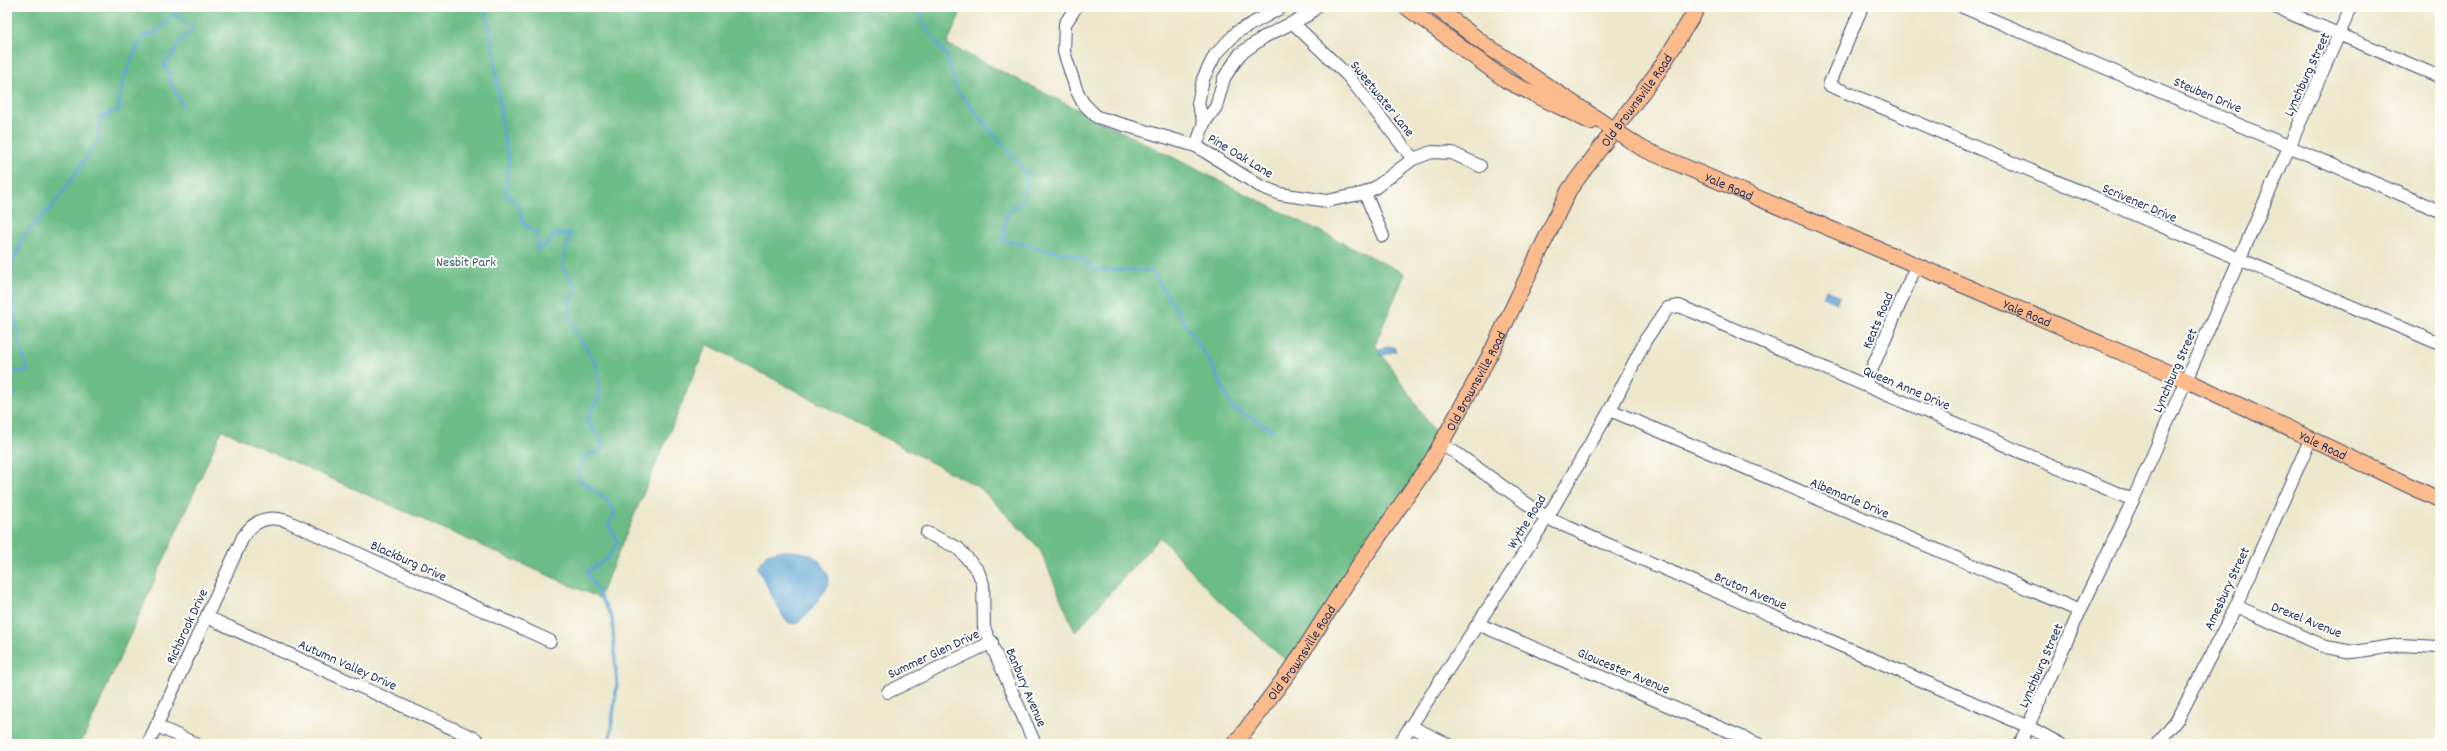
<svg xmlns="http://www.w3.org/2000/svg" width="2447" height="751" viewBox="0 0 2447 751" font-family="Dekko,sans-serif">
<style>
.forest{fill:#6cbc86;stroke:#447672}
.water{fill:#5fa6d5;stroke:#3d6a9a}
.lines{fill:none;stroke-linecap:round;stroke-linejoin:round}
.stream{stroke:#5fa6d5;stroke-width:3}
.minor-casing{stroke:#3a4b6e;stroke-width:14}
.major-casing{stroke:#3a4b6e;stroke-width:17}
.minor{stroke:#fff;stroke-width:12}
.major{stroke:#fbbb8c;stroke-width:15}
.labels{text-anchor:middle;stroke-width:4;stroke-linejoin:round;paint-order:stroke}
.street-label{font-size:14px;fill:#1b2f5e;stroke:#fdfcf7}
.park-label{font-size:14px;fill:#365a6e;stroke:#fdfcf7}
</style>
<rect width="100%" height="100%" fill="#fdfcf7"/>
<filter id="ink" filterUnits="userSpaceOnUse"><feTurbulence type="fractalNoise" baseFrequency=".025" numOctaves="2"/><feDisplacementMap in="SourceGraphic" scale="8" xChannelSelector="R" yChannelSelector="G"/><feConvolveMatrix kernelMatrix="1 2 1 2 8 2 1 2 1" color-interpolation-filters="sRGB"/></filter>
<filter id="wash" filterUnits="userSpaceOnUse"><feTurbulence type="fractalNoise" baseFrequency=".012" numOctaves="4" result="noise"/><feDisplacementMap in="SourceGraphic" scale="16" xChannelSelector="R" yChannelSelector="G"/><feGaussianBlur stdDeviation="0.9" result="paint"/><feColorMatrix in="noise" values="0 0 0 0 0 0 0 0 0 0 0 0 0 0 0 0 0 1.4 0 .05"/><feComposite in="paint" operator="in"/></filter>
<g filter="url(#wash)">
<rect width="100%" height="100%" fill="#ede7cb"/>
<path class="forest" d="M 7,7 L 963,7 L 947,44 L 1405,274 L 1375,344 L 1442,443 L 1293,667 L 1215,597 L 1160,537 L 1075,632 L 1040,549 L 980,488 L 707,344 L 599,598 L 222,430 L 81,744 L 7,744 Z"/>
<g class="water">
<path d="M 1826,290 L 1840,296 L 1837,303 L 1823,297 Z"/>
<path d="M 1387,346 L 1394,347 L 1396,351 L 1380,356 L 1379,351 Z"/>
<path d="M 779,551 C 798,551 815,551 825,569 C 826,572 829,576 829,580 C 828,592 805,617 796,624 L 789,623 L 784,618 L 757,567 L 767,554 Z"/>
</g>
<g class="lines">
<g class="stream">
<path d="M 485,7 L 492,39 L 503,133 L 509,161 L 506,194 L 518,204 L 523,223 L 537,234 L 538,251 L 550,242 L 553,235 L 571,233 L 562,265 L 575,287 L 575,293 L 568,301 L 571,323 L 598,368 L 599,397 L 586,421 L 602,440 L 601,451 L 589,454 L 579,464 L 579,479 L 608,501 L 615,513 L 608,523 L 618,542 L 608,558 L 587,572 L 612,618 L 617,685 L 609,744"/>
<path d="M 920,7 L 924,25 L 947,56 L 956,89 L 1029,176 L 1024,198 L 1006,216 L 1003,240 L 1081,257 L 1094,270 L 1152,271 L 1212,366 L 1233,408 L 1273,430"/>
<path d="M 173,14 L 194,28 L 179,43 L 173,55 L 164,65 L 169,72 L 170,82 L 183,106"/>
<path d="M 7,371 L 28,371 L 19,340 L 9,272 L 23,237 L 59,198 L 98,140 L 100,117 L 119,110 C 121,79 129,63 143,36 L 156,33 L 178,9 L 176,7"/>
<path d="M 7,388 L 14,395 L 7,402"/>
</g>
</g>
</g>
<g filter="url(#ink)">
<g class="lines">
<g class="minor-casing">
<g id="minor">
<path d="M 1076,7 L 1065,24 L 1064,52 L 1076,89 L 1083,103 L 1097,117 L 1196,146 L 1260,186 L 1280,194 L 1327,201 L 1365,193 L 1376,187 L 1413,159 L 1432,152 L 1452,153 L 1480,166"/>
<path d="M 1862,7 L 1829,85 L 2440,344"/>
<path d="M 1963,7 L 2440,211"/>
<path d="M 2275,7 L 2440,77"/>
<path d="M 1293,23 L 1348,76 L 1413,159"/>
<path d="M 1204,123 L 1198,104 L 1203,79 L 1215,55 L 1237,32 L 1282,7"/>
<path d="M 1196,146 L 1204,123 L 1216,107 L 1224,78 L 1240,54 L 1264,37 L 1308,15 L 1316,7"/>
<path d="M 1365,193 L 1383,236"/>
<path d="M 1865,385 L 1916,266"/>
<path d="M 1610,410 L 2080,611"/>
<path d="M 1442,445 L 1456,453 L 1547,518 L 2029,727 L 2060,744"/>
<path d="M 927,533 L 958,548 L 978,571 L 983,584 L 984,628 L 1035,744"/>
<path d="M 2236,606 L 2326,647 L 2353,652 L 2400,645 L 2440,647"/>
<path d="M 207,617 L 476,739"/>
<path d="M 1478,624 L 1758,744"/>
<path d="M 888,692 L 992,642"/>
<path d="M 157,726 L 196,744"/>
<path d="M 1410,726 L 1447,744"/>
<path d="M 148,744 L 243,537 C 254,520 268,515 287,521 L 550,641"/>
<path d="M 1399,744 L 1547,518 L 1610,410 L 1646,339 L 1668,308 L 1679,306 L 1696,313 L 2133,500"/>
<path d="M 2020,744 L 2080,611 L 2133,500 L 2351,7"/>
<path d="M 2157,744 L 2179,717 L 2236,606 L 2311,438"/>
</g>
</g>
<g class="major-casing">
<g id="major">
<path d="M 1406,7 L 1507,81 L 1591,122"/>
<path id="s1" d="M 1436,7 L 1484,44 L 1643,149 L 2186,380 L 2440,500"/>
<path id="s2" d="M 1235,744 L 1293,667 L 1348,581 L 1432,460 L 1492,351 L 1569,190 L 1659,70 L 1698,7"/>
</g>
</g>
<use href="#minor" class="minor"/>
<use href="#major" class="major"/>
</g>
</g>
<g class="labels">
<g class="street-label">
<text transform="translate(2306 74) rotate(-65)" y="5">Lynchburg Street</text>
<text transform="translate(2208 94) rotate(23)" y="5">Steuben Drive</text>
<text transform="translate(1383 98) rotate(51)" y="5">Sweetwater Lane</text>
<text dy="5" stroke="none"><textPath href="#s2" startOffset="761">Old Brownsville Road</textPath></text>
<text transform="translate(1241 155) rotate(31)" y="5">Pine Oak Lane</text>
<text dy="5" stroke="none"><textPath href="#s1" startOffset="345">Yale Road</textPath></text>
<text transform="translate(2140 202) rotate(23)" y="5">Scrivener Drive</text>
<text dy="5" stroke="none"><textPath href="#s1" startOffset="669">Yale Road</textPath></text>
<text transform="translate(1877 320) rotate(-67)" y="5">Keats Road</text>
<text transform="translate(2174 370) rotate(-66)" y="5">Lynchburg Street</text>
<text dy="5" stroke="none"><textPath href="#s2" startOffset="436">Old Brownsville Road</textPath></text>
<text transform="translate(1907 387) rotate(23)" y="5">Queen Anne Drive</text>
<text dy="5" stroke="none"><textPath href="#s1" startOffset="993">Yale Road</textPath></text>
<text transform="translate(1850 497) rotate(23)" y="5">Albemarle Drive</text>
<text transform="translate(1526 521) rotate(-58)" y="5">Wythe Road</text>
<text transform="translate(409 560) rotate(24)" y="5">Blackburg Drive</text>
<text transform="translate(2226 588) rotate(-65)" y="5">Amesbury Street</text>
<text transform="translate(1751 590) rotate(23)" y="5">Bruton Avenue</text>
<text transform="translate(2307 619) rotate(22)" y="5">Drexel Avenue</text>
<text transform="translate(186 626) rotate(-65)" y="5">Richbrook Drive</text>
<text transform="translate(933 653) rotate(-25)" y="5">Summer Glen Drive</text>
<text dy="5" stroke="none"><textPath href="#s2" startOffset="113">Old Brownsville Road</textPath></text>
<text transform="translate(348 664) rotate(24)" y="5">Autumn Valley Drive</text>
<text transform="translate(2040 665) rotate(-66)" y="5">Lynchburg Street</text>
<text transform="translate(1624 670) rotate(23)" y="5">Gloucester Avenue</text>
<text transform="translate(1027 687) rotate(67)" y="5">Banbury Avenue</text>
</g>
<g class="park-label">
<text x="466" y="266">Nesbit Park</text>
</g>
</g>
<rect width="2447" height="751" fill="none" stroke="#fdfcf7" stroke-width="24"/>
</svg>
